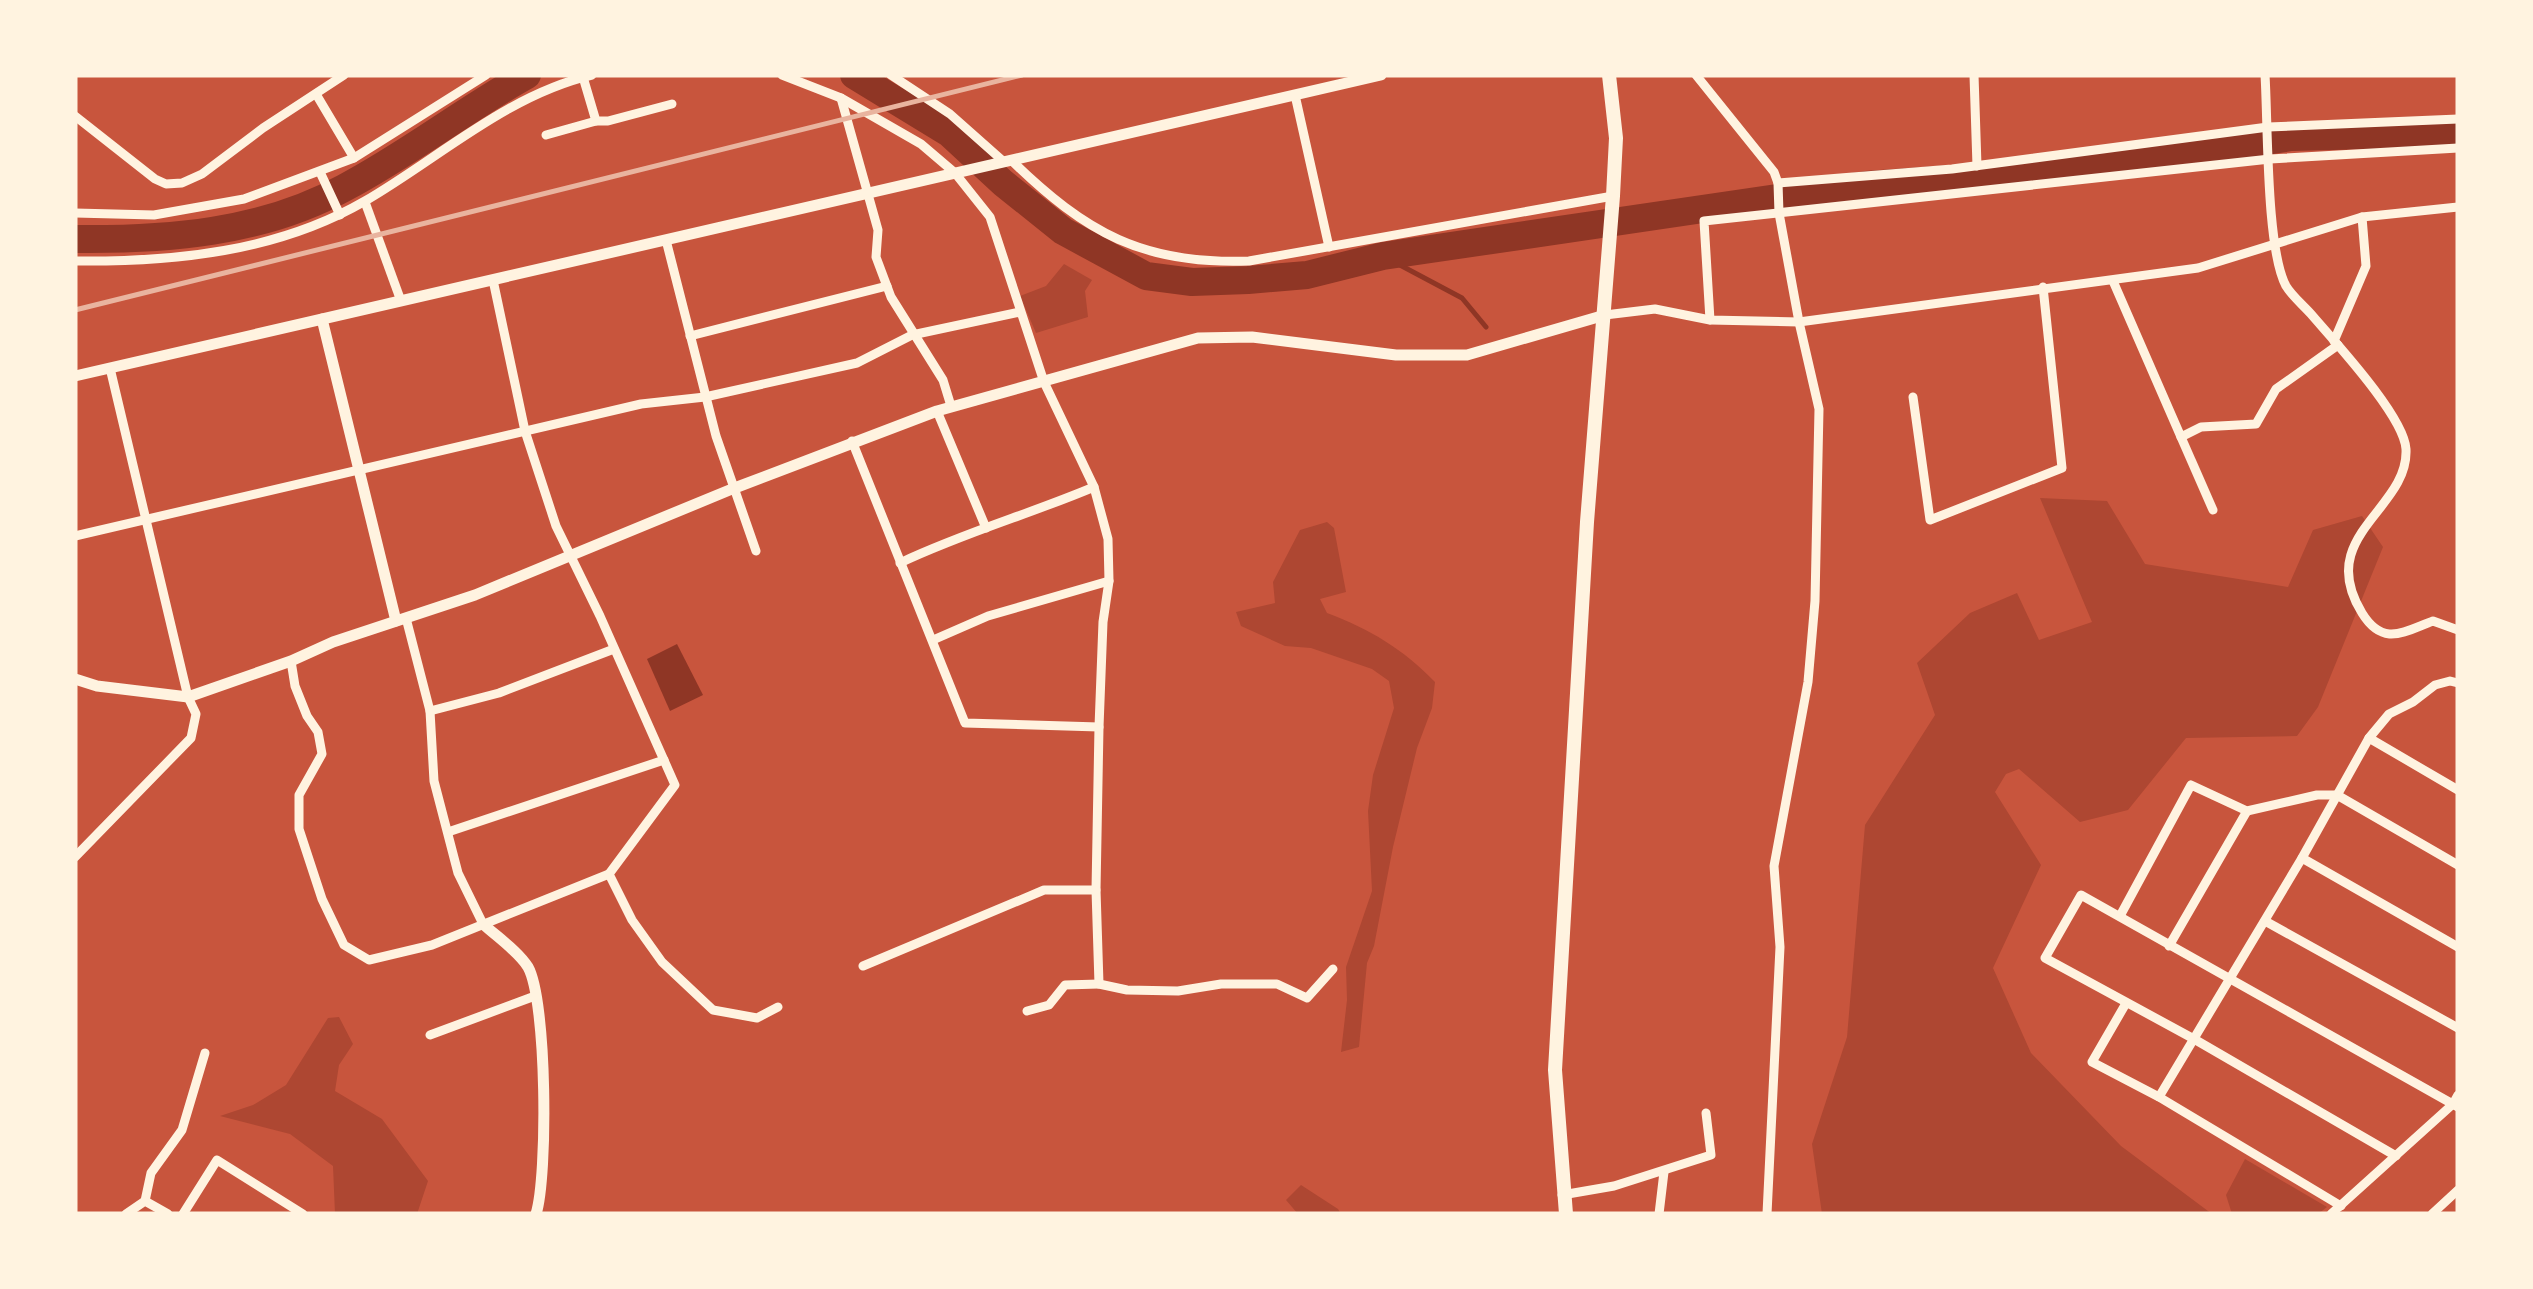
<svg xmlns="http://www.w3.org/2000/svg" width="2533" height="1289" viewBox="0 0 2533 1289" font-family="'PT Sans',sans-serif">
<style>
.green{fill:#ae4732}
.water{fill:#8f3625}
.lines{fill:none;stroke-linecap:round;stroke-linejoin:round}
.stream{stroke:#8f3625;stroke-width:5}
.river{stroke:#8f3625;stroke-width:28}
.minor{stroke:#fff3e0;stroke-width:9}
.tertiary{stroke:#fff3e0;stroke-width:11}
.primary{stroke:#fff3e0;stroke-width:14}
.rail{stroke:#e9b49f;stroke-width:5}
</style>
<rect width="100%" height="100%" fill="#c8553d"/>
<g class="green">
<path d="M 1064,264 L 1092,280 L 1085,291 L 1088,317 L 1036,333 L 1020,296 L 1046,286 Z"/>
<path d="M 2040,498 L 2107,501 L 2145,564 L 2288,587 L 2313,530 L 2362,516 L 2383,547 L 2318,707 L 2297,736 L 2186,738 L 2128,810 L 2080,822 L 2019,769 L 2006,774 L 1995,792 L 2041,865 L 1993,968 L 2031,1053 L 2121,1146 L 2212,1214 L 1822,1214 L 1812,1144 L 1847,1037 L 1865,825 L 1935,715 L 1917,663 L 1970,613 L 2017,593 L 2039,640 L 2092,622 Z"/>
<path d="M 1327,522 L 1334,528 L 1346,592 L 1320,599 L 1327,613 C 1370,629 1403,649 1435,682 L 1432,708 L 1417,748 L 1393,847 L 1374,946 L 1367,963 L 1359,1047 L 1341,1052 L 1347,1000 L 1346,967 L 1372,891 L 1368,811 L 1373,775 L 1394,708 L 1389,681 L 1372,669 L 1311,648 L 1285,646 L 1241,626 L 1236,612 L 1275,603 L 1273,582 L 1300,530 Z"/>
<path d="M 339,1017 L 353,1044 L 339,1065 L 335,1091 L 382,1119 L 428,1181 L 417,1214 L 335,1214 L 333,1166 L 290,1134 L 220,1116 L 253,1105 L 286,1085 L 328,1018 Z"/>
<path d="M 2245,1159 L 2327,1207 L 2318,1214 L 2232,1214 L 2226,1195 Z"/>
<path d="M 1301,1185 L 1338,1209 L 1341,1214 L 1298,1214 L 1286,1200 Z"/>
</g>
<path class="water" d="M 677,644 L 703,695 L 670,711 L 647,659 Z"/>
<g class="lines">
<path class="stream" d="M 1383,256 L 1462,298 L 1486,327"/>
<g class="river">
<path d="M 854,75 L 949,133 L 1003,183 L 1063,231 L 1146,276 L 1192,282 L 1248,280 L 1307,275 L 1383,256 L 1866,185 L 2079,170 L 2291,137 L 2458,133"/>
<path d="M 75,239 C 166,240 262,233 344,188 C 407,155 464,110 527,75"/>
</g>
<g class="minor">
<path d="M 782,75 L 841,98 L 921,144 L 955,173 L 990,217 L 1044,382 L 1094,487 L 1108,539 L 1109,581 L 1103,622 L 1099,727 L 1096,890 L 1099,984 L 1127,990 L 1178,991 L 1221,984 L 1277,984 L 1307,998 L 1333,969"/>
<path d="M 891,75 L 950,114 L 1003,161"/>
<path d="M 1696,75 L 1774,172 L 1778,183 L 1779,213 L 1799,322 L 1819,409 L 1815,601 L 1808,682 L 1774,866 L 1780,947 L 1767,1214"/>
<path d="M 1974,75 L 1977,166"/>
<path d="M 2265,75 C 2268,122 2266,249 2286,286 C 2292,296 2303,305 2311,314 C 2334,341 2404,416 2406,449 C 2409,510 2314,535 2362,613 C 2383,647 2403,632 2433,621 L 2458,630"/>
<path d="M 583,77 L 596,121 L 608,121 L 672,104"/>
<path d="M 316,94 L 354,158"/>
<path d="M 1295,95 L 1329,247"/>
<path d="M 841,98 L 878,230 L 876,257 L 891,297 L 943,380 L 951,406"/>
<path d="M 75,116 L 155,179 L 166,184 L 182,183 L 202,174 L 263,128 L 344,75"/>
<path d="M 546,135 L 596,121"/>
<path d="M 1011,160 C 1086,233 1143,265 1249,261 L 1613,196"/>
<path d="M 320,172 L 340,215"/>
<path d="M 1778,183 L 1952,169 L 2268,127 L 2458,119"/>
<path d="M 365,202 L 401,301"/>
<path d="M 75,213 L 154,215 L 244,199 L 354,158 L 486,75"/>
<path d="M 666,240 L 716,436 L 756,551"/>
<path d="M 75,261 C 174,262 277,252 365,201 C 439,158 507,95 592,75"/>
<path d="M 493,280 L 525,431 L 556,526 L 600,616 L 675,785 L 609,874 L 632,920 L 662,962 L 713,1010 L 757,1018 L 778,1007"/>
<path d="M 2113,281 L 2181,437 L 2201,427 L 2256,424 L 2276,389 L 2338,345"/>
<path d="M 1605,315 L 1655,309 L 1710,320 L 1799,322 L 2198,268 L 2362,217 L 2458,207"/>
<path d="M 1710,320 L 1704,221 L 2270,159 L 2458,148"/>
<path d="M 690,336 L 887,286"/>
<path d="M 2334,341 L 2366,266 L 2362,217"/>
<path d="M 1913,397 L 1930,520 L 2062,468 L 2043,287"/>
<path d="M 937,411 L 986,528"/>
<path d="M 2181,437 L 2213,510"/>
<path d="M 852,441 L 965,723 L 1099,727"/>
<path d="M 75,536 L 641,404 L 705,397 L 857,363 L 912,335 L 1020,312"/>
<path d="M 900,563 C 963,533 1030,514 1094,487"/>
<path d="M 406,618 L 430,711 L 434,781 L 458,873 L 483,924"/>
<path d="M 933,640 L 988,616 L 1109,581"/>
<path d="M 291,661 L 295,686 L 307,716 L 318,732 L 322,754 L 299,795 L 299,829 L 322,899 L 344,945 L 369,960 L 432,945 L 609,874"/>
<path d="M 430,711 L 499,693 L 614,649"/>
<path d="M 2369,738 L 2458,790"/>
<path d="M 448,832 L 664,760"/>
<path d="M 75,857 L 191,738 L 196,714 L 188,697 L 110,368"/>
<path d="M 2302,858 L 2458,947"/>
<path d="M 2120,916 L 2191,785 L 2247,811 L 2317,795 L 2337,795 L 2458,865"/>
<path d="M 2265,921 L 2458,1028"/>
<path d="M 2169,946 L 2247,811"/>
<path d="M 863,966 L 1044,890 L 1096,890"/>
<path d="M 2125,1005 L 2092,1062 L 2159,1097 L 2341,1206"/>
<path d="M 1027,1011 L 1049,1005 L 1065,985 L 1099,984"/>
<path d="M 430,1035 L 535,996"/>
<path d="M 2159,1097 L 2302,858 L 2369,738 L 2389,714 L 2413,702 L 2435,685 L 2450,681 L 2458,683"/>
<path d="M 2396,1156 L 2194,1039 L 2045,958 L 2081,895 L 2458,1107"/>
<path d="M 1562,1195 L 1614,1186 L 1711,1155 L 1706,1113"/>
<path d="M 145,1201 L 151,1173 L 182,1130 L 205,1053"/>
<path d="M 126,1214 L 145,1201 L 168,1214"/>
<path d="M 183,1214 L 217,1160 L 303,1214"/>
<path d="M 1659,1214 L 1664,1172"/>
<path d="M 2331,1214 L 2453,1104 L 2458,1095"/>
<path d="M 2432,1214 L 2458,1190"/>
</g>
<g class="tertiary">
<path d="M 322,319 L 396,621"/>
<path d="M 75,376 L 1381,75"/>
<path d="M 75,679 L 97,686 L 188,697 L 291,661 L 333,642 L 475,595 L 732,489 L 937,411 L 1198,338 L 1252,337 L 1396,355 L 1467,355 L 1605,315"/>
<path d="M 483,924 C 496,936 518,951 528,967 C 547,1001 548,1176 536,1214"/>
</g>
<path class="primary" d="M 1566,1214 L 1555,1070 L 1587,522 L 1613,196 L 1616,138 L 1609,75"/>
<path class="rail" d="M 75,310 L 1022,75"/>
</g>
<rect width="2533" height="1289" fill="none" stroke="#fff3e0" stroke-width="155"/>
</svg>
